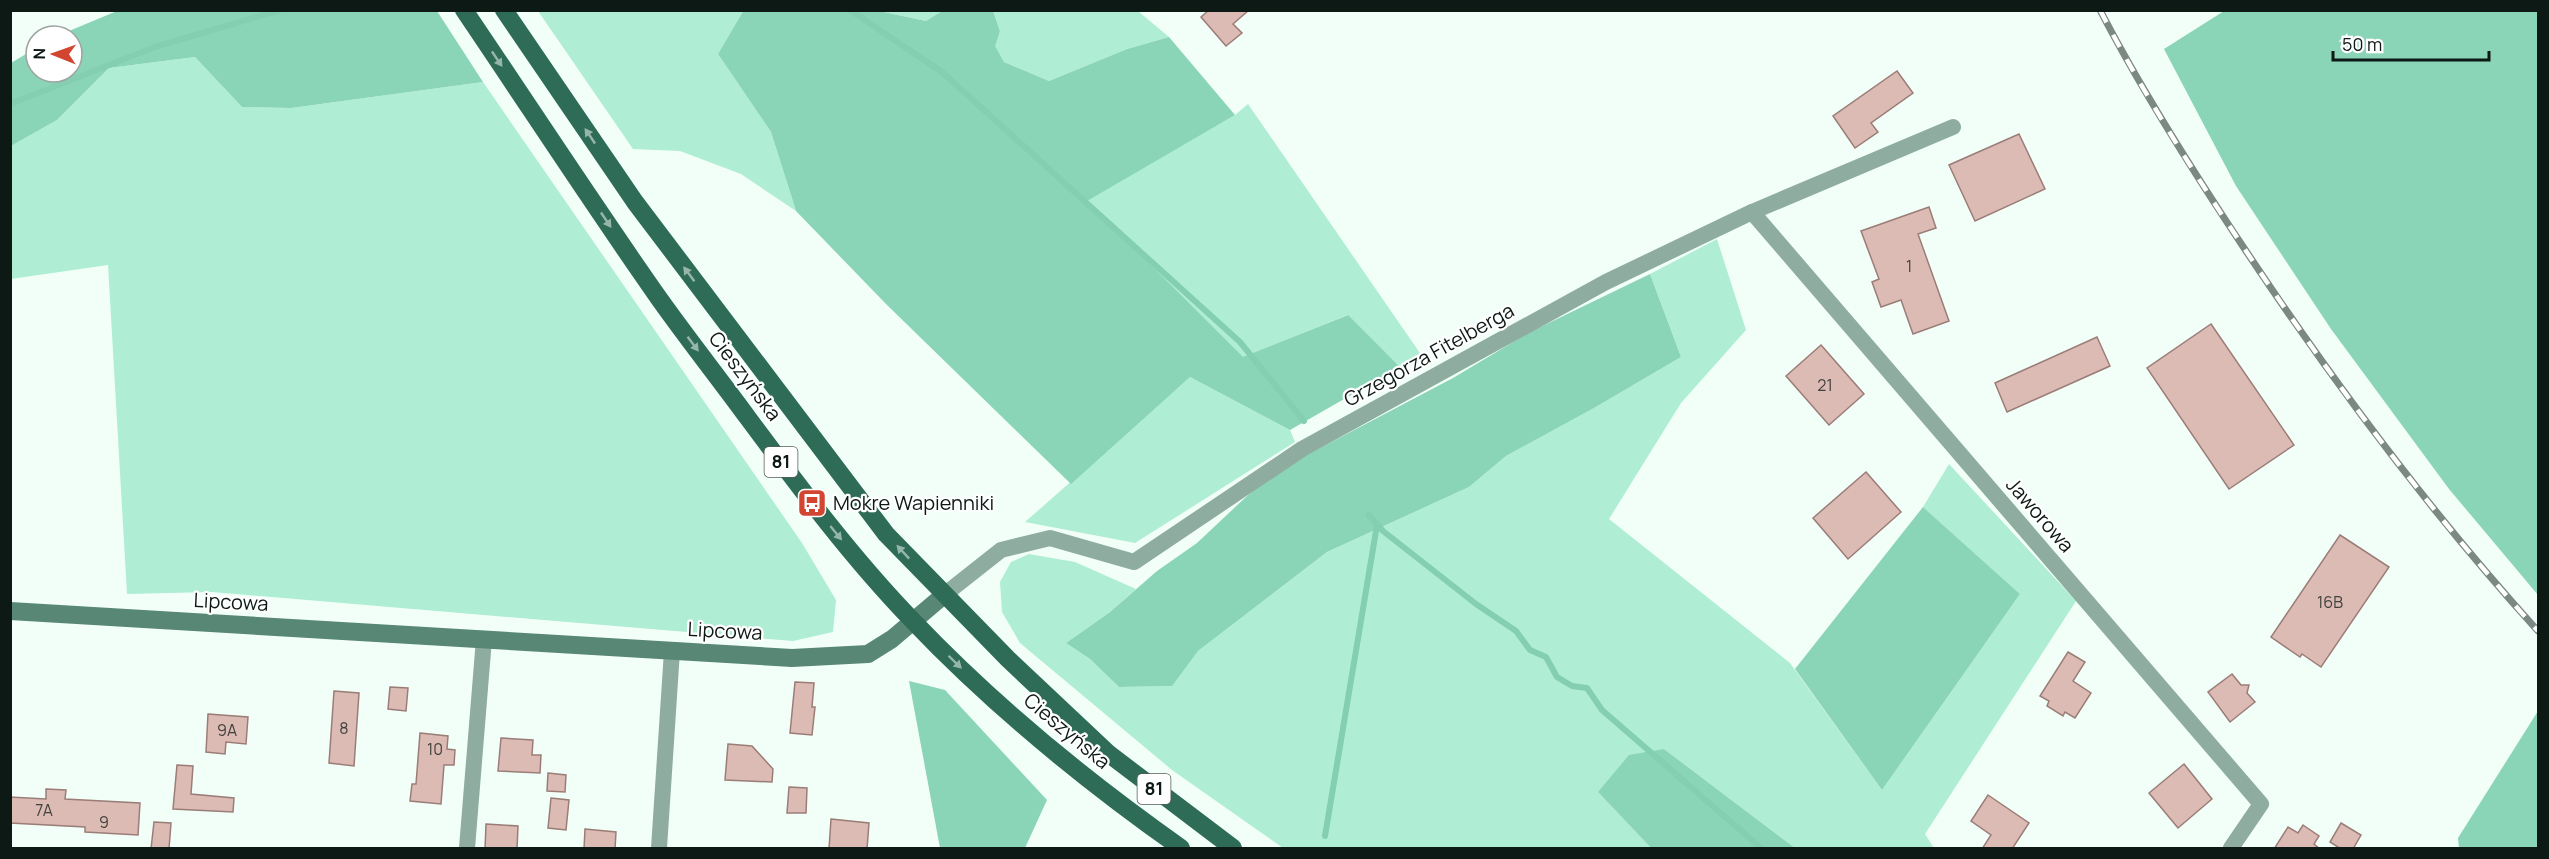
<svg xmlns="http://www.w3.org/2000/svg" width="2549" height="859" viewBox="0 0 2549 859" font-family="Manrope,sans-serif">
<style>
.green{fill:#afeed5}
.forest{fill:#8ad4b8}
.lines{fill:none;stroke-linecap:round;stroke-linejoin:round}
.stream{stroke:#84ceb2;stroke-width:6}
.building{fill:#dcbbb4;stroke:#9b7d77;stroke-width:1.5}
.street{stroke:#8eada0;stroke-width:16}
.secondary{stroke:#598775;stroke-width:18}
.primary{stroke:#2f6c57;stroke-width:18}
.rail-casing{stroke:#7c8883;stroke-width:7}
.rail{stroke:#fff;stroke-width:4.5;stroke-dasharray:14;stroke-linecap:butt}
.oneway{fill:#97b6ab}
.labels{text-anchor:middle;stroke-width:4.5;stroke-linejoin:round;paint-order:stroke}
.number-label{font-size:16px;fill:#41423d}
.shield{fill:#fff;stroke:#565e5b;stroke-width:1.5}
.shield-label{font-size:18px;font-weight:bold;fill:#0d1915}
.street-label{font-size:20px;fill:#0d1915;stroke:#fff}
.poi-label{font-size:20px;fill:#0d1915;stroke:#fff;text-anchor:start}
</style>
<rect width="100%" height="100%" fill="#f2fff9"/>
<g class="green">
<path d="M 538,11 L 744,11 L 718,54 L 771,132 L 796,211 L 741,174 L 680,151 L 633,149 Z"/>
<path d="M 879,11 L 942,11 L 926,21 Z"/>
<path d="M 993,11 L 1138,11 L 1169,37 L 1127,49 L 1049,81 L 1004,62 L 994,46 L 1000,31 Z"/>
<path d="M 195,57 L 242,107 L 291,108 L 483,82 L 802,543 L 836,600 L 833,632 L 793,641 L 212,592 L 127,594 L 108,265 L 11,279 L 11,146 L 57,120 L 109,68 Z"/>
<path d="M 1248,104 L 1422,356 L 1400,367 L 1347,315 L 1243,358 L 1086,200 L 1235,115 Z"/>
<path d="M 1717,239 L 1746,330 L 1681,403 L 1609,519 L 1790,663 L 1882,790 L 2020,594 L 1923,507 L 1949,464 L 2076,601 L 1925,834 L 1934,848 L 1795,848 L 1664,749 L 1598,792 L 1651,848 L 1283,848 L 1172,770 L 1020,643 L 1002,612 L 1000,582 L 1011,562 L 1029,554 L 1075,562 L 1136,589 L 1110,612 L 1066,643 L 1090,659 L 1119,687 L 1171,686 L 1198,651 L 1327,552 L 1469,487 L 1506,456 L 1594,408 L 1681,357 L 1650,274 Z"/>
<path d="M 1190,377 L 1290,430 L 1295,442 L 1135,543 L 1025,522 Z"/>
</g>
<g class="forest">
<path d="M 744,10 L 879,11 L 926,21 L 942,11 L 993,11 L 1000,31 L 995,46 L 1004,62 L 1049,81 L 1127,49 L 1169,37 L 1235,115 L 1087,201 L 1243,357 L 1348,315 L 1400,367 L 1290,430 L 1190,377 L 1071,484 L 886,304 L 796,211 L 771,132 L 718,54 Z"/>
<path d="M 437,11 L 483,82 L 291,108 L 242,107 L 195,57 L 109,68 L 57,120 L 11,146 L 11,63 L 36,48 L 36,72 L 72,72 L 72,36 L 57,36 L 117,11 Z"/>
<path d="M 2224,11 L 2538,11 L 2538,595 L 2449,489 L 2331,329 L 2236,186 L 2164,49 Z"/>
<path d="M 1650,274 L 1681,357 L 1594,408 L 1506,456 L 1469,487 L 1327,552 L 1198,651 L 1172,686 L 1119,687 L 1090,659 L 1066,643 L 1110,612 L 1157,571 L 1197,543 L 1247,496 L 1282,468 L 1453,378 L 1528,333 Z"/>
<path d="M 1923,507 L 2020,594 L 1882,790 L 1795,669 Z"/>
<path d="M 909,681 L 945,690 L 1047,800 L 1025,848 L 940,848 Z"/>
<path d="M 2538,711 L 2538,848 L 2459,848 L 2458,838 Z"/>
<path d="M 1664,749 L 1795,848 L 1651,848 L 1598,792 L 1629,755 Z"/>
</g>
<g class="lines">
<g class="stream">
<path d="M 850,10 L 942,72 L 1240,342 L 1304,421"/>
<path d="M 10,104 L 155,47 L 280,10"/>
<path d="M 1369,515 L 1383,531 L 1476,604 L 1516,631 L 1530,650 L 1546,657 L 1557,677 L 1572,686 L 1587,688 L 1602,710 L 1761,848"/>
<path d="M 1325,836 L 1377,525"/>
</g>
</g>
<g class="building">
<path d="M 1209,10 L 1249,10 L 1233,24 L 1242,33 L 1226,46 L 1201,17 Z"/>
<path d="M 1897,71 L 1913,93 L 1871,123 L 1878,132 L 1855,148 L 1833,116 Z"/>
<path d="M 2019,134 L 2045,189 L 1975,221 L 1949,165 Z"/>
<path d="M 1929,207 L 1936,228 L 1918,234 L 1949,321 L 1913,334 L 1901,300 L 1881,307 L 1872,282 L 1879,279 L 1861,231 Z"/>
<path d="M 2211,324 L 2294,445 L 2229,489 L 2147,368 Z"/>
<path d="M 2097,337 L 2110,366 L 2007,412 L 1995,383 Z"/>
<path d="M 1821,345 L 1864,394 L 1829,425 L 1786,376 Z"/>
<path d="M 1866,472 L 1901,512 L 1848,559 L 1813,518 Z"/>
<path d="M 2340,535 L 2389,567 L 2321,667 L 2302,654 L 2300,657 L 2271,637 Z"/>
<path d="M 2068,652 L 2085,662 L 2073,681 L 2091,693 L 2075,718 L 2065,712 L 2063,716 L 2047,706 L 2049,701 L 2040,696 Z"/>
<path d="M 2232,674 L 2241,685 L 2249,685 L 2247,693 L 2255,702 L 2230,722 L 2208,692 Z"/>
<path d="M 795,682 L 814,683 L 812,707 L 815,707 L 812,735 L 790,733 Z"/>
<path d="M 390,687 L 408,688 L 406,711 L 388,709 Z"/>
<path d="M 334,691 L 359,693 L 354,766 L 329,763 Z"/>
<path d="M 208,714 L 248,717 L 246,744 L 226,742 L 225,754 L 206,752 Z"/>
<path d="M 420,733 L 448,736 L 447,749 L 455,750 L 454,765 L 444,765 L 441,804 L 410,801 L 412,784 L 416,784 Z"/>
<path d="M 501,738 L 533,740 L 532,755 L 541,755 L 540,773 L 498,771 Z"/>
<path d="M 728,744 L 752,746 L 773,769 L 772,782 L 725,780 Z"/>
<path d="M 2184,764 L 2212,799 L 2178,828 L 2149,793 Z"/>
<path d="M 177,765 L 193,766 L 191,794 L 234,798 L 233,812 L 173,809 Z"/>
<path d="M 548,773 L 566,775 L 565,792 L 547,791 Z"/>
<path d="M 789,787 L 807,788 L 806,813 L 787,813 Z"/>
<path d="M 46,789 L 66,790 L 65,799 L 140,803 L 138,835 L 85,832 L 85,827 L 10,823 L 10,797 L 46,799 Z"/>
<path d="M 1988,795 L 2029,823 L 2012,849 L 1982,849 L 1991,835 L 1971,821 Z"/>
<path d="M 551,798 L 569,800 L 566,830 L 548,828 Z"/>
<path d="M 831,819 L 869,823 L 867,849 L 829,849 Z"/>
<path d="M 154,822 L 171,823 L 169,849 L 151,849 Z"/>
<path d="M 2341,823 L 2361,835 L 2353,849 L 2341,849 L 2330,842 Z"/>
<path d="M 486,824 L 518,826 L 517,849 L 485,849 Z"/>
<path d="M 2303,825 L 2319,836 L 2314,844 L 2320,849 L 2274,849 L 2288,827 L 2298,833 Z"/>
<path d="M 585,829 L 616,832 L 615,849 L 584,849 Z"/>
</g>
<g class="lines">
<g class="street">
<path d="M 1752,212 L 2261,804 L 2231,848"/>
<path d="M 944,595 L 1001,550 L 1050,538 L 1134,562 L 1302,449 L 1606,282 L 1752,212 L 1953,127"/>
<path d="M 467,848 L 484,639"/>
<path d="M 659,848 L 672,651"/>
</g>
<path class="secondary" d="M 10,611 L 792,658 L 868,654 L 892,639 L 944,595"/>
<g class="primary">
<path d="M 464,10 C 529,106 592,203 658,297 C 687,338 718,377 748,418 C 800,488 852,558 913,621 C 994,706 1086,781 1181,848"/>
<path d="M 504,10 L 635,202 L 886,534 L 1008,659 L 1109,754 L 1233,848"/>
</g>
<g class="rail-casing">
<path id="rail" d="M 2100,10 C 2143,93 2194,173 2246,251 C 2334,383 2431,513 2538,631"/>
</g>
<use href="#rail" class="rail"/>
</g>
<defs><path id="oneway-solid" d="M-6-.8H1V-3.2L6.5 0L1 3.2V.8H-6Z" transform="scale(1.5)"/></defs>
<g class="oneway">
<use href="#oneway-solid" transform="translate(497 59) rotate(56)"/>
<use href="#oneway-solid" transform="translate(590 136) rotate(-124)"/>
<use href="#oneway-solid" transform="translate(606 220) rotate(56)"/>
<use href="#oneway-solid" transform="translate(689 274) rotate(-127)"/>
<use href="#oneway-solid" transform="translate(693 344) rotate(53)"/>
<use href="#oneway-solid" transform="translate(836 533) rotate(51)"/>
<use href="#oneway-solid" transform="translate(903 552) rotate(-133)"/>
<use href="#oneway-solid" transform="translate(955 662) rotate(44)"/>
</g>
<defs>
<g id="bus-square" transform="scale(1.5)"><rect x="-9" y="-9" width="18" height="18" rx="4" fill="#d14531" stroke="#fff"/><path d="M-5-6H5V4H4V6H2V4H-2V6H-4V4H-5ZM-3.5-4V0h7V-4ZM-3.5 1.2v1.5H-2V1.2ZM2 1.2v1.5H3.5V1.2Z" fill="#fff"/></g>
</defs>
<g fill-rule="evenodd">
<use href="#bus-square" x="812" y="503"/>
</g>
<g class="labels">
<g class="number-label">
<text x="1909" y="272">1</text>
<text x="1825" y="391">21</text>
<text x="2330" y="608">16B</text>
<text x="344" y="734">8</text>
<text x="227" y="736">9A</text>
<text x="435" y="755">10</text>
<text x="44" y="816">7A</text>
<text x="104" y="828">9</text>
</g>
<g class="shield">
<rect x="764.5" y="447" width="33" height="30" rx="4.5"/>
<rect x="1137.5" y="774" width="33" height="30" rx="4.5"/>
</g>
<g class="shield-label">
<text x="781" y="468">81</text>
<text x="1154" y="795">81</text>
</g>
<g class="street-label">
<text transform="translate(1429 355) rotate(-29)" y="7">Grzegorza Fitelberga</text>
<text transform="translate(745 376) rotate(53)" y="7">Cieszyńska</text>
<text transform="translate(2040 515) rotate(49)" y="7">Jaworowa</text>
<text transform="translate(231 602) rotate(3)" y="7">Lipcowa</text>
<text transform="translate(725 631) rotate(3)" y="7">Lipcowa</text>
<text transform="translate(1067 731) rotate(40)" y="7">Cieszyńska</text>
</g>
<g class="poi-label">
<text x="833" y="510">Mokre Wapienniki</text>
</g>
</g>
<rect width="2549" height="859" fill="none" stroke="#0d1915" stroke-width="24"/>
<g transform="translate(54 54) rotate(271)"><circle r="28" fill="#ffffff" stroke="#9ea3a1" stroke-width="1.5"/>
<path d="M0-4.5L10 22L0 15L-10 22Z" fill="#d14531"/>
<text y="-9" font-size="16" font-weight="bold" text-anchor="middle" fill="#0d1915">N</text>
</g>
<path d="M2333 51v9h156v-9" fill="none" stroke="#0d1915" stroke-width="3"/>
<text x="2342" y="51" font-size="18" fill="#0d1915" stroke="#ffffff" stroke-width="4.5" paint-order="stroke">50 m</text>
</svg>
